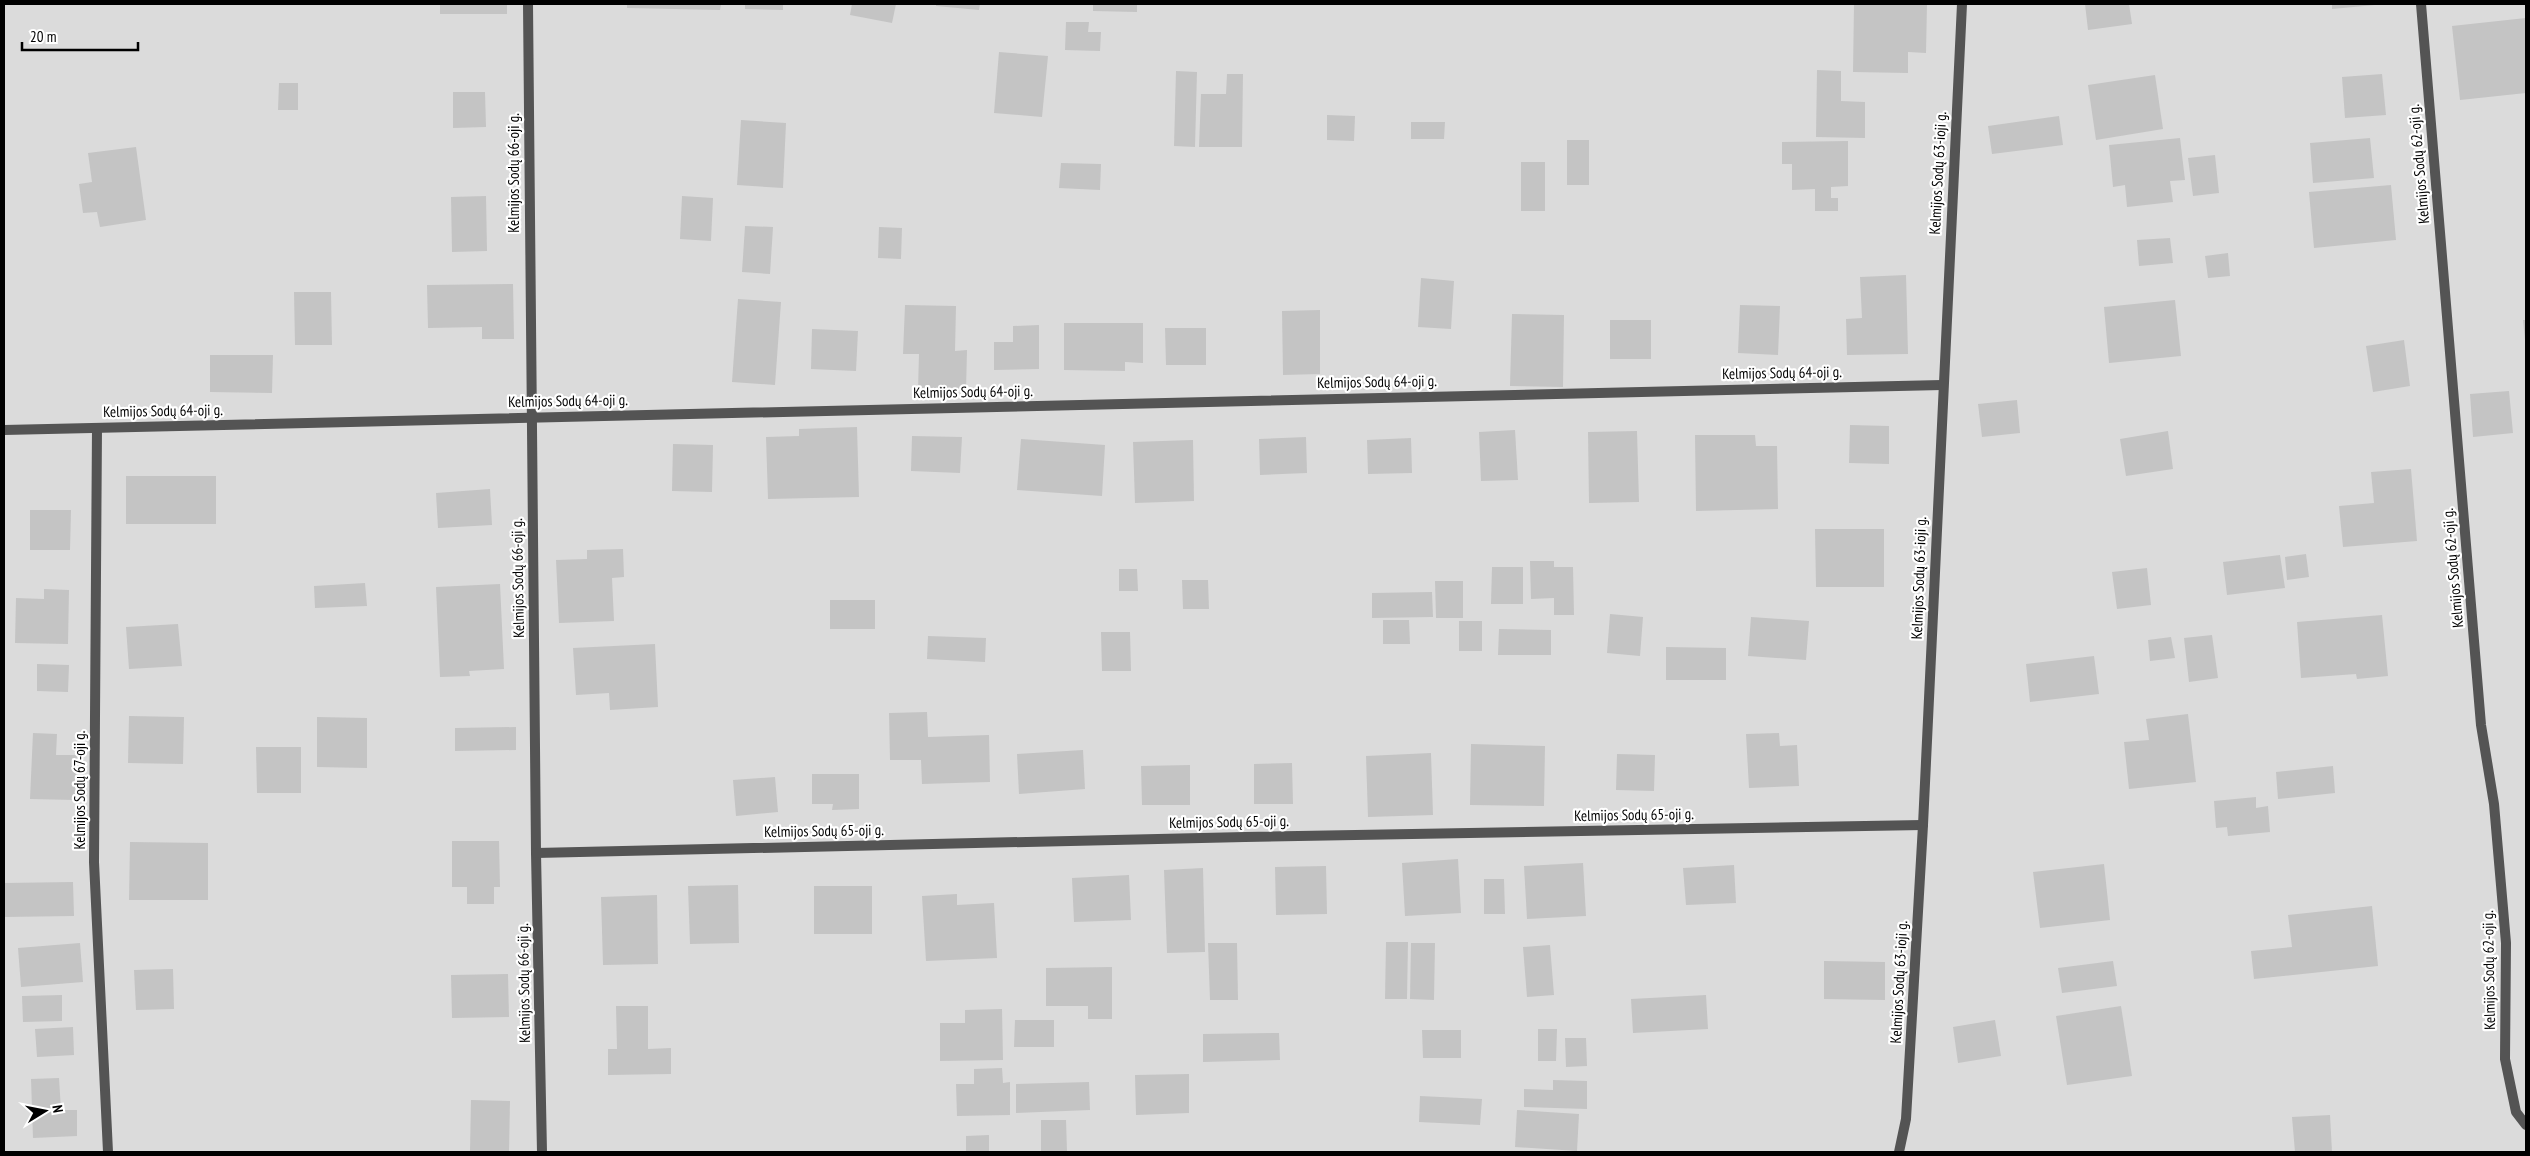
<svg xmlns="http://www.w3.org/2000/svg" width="2530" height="1156" viewBox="0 0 2530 1156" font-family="'PT Sans Narrow',sans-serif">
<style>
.green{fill:#dbdbdb}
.building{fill:#c4c4c4}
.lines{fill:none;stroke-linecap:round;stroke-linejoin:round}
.street{stroke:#545454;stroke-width:10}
.labels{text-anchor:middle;stroke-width:4.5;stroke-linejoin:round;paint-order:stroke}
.street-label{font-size:15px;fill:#000;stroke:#fff}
</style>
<rect width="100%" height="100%" fill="#fff"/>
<rect class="green" x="4" y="4" width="2522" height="1148"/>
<g class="building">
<rect x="440" y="4" width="67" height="10"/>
<path d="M 627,4 L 721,4 L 720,10 L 627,8 Z"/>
<path d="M 745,4 L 783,4 L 783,10 L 745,9 Z"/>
<path d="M 852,4 L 896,4 L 892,23 L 850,15 Z"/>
<path d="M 936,4 L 980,4 L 979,10 L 936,6 Z"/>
<path d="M 1093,4 L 1137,4 L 1137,12 L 1093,11 Z"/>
<path d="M 1854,4 L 1927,4 L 1926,53 L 1908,52 L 1908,73 L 1853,72 Z"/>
<path d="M 2085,4 L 2129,4 L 2132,24 L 2088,30 Z"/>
<path d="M 2332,4 L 2375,4 L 2375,5 L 2332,9 Z"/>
<path d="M 2526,18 L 2526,93 L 2460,100 L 2452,26 Z"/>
<path d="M 1066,22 L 1089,22 L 1088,32 L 1101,32 L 1100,51 L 1065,50 Z"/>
<path d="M 999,52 L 1048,56 L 1042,117 L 994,113 Z"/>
<path d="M 1817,70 L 1841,71 L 1841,101 L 1865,102 L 1865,138 L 1816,137 Z"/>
<path d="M 1176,71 L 1197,72 L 1195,147 L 1174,146 Z"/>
<path d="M 1227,74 L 1243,74 L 1242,147 L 1199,147 L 1201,94 L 1226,94 Z"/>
<path d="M 2382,74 L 2386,115 L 2345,118 L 2342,77 Z"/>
<path d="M 2155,75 L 2163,129 L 2096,140 L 2088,85 Z"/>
<path d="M 279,83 L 298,83 L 298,110 L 278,110 Z"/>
<path d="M 453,92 L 485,92 L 486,127 L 453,128 Z"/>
<path d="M 1327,115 L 1355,116 L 1354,141 L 1327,140 Z"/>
<path d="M 2059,116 L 2063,145 L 1992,154 L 1988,126 Z"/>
<path d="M 741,120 L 786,123 L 783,188 L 737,185 Z"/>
<path d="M 1411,122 L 1445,122 L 1444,139 L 1411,139 Z"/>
<path d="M 2180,138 L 2185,180 L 2170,181 L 2173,202 L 2127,207 L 2125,185 L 2113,187 L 2109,145 Z"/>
<path d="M 2370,138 L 2374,178 L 2313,183 L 2310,143 Z"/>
<rect x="1567" y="140" width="22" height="45"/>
<path d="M 1848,141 L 1848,186 L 1831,187 L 1831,198 L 1838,198 L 1838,211 L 1815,211 L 1815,189 L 1792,190 L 1792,164 L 1782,164 L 1782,142 Z"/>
<path d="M 136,147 L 146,220 L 100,227 L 97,212 L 83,213 L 79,184 L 92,182 L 88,153 Z"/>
<path d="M 2215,155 L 2219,193 L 2193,196 L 2188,158 Z"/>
<rect x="1521" y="162" width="24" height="49"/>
<path d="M 1061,163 L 1101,164 L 1100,190 L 1059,188 Z"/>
<path d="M 2391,185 L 2396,240 L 2314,248 L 2309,192 Z"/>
<path d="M 486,196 L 487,251 L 452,252 L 451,197 Z"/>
<path d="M 682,196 L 713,198 L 711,241 L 680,239 Z"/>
<path d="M 745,226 L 773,227 L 770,274 L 742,272 Z"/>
<path d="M 879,227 L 902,228 L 901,259 L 878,258 Z"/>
<path d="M 2170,238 L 2173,263 L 2139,266 L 2137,240 Z"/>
<path d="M 2228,253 L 2230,276 L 2208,278 L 2205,256 Z"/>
<path d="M 1906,275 L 1908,354 L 1847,355 L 1846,319 L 1862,318 L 1860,277 Z"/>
<path d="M 1421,278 L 1454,281 L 1451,329 L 1418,327 Z"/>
<path d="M 513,284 L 514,339 L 482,339 L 482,327 L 428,328 L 427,285 Z"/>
<path d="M 294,292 L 331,292 L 332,345 L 295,345 Z"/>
<path d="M 738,299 L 781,302 L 775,385 L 732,382 Z"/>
<path d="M 2175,300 L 2181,356 L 2109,363 L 2104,307 Z"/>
<path d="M 905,305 L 956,306 L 955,351 L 967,350 L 966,391 L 918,390 L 919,354 L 903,354 Z"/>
<path d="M 1740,305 L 1780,306 L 1778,355 L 1738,353 Z"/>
<path d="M 1320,310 L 1320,374 L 1283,375 L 1282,311 Z"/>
<path d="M 1512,314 L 1564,315 L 1563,387 L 1510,386 Z"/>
<rect x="1610" y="320" width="41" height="39"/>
<path d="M 2523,320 L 2526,320 L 2526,340 L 2525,340 Z"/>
<path d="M 1064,323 L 1143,323 L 1143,363 L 1125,362 L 1125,371 L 1064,370 Z"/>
<path d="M 1039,325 L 1039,369 L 994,370 L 994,342 L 1013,342 L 1013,326 Z"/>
<path d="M 1165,328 L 1206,328 L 1206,365 L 1166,365 Z"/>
<path d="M 812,329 L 858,331 L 856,371 L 811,369 Z"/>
<path d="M 2404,340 L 2410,386 L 2373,392 L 2366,346 Z"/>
<path d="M 210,355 L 273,355 L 272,393 L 210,392 Z"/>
<path d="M 2509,391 L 2513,433 L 2473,437 L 2470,394 Z"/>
<path d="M 2017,400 L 2020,433 L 1982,437 L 1978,404 Z"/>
<path d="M 1850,425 L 1889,426 L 1889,464 L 1849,463 Z"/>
<path d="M 857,427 L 859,497 L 768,499 L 766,437 L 799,436 L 799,429 Z"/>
<path d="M 1515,430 L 1518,480 L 1481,481 L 1479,432 Z"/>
<path d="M 1637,431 L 1639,502 L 1589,503 L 1588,432 Z"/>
<path d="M 2168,431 L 2173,469 L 2126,476 L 2120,439 Z"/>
<path d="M 1695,435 L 1755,435 L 1756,446 L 1777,446 L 1778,509 L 1696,511 Z"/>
<path d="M 912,436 L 962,437 L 960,473 L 911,471 Z"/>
<path d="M 1306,437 L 1307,473 L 1260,475 L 1259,439 Z"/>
<path d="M 1411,438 L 1412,473 L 1368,474 L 1367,440 Z"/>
<path d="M 1021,439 L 1105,445 L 1102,496 L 1017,490 Z"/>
<path d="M 1193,440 L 1194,501 L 1135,503 L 1133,442 Z"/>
<path d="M 673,444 L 713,445 L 712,492 L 672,491 Z"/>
<path d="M 2411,469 L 2417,541 L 2343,547 L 2339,506 L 2374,503 L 2371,472 Z"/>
<rect x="126" y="476" width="90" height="48"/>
<path d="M 490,489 L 492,525 L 438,528 L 436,493 Z"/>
<path d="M 30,510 L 71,510 L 70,550 L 30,550 Z"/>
<path d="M 1815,529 L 1884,529 L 1884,587 L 1816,587 Z"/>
<path d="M 623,549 L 624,577 L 612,578 L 614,621 L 559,623 L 556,560 L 587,559 L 587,550 Z"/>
<path d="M 2306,554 L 2309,577 L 2287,580 L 2285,557 Z"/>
<path d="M 2280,555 L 2285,588 L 2227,595 L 2223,562 Z"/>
<path d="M 1530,561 L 1554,561 L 1554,567 L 1573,567 L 1574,615 L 1554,615 L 1554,598 L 1531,599 Z"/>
<path d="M 1492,567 L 1523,567 L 1523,604 L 1491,604 Z"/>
<path d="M 2147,568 L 2151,605 L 2117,609 L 2112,572 Z"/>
<path d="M 1119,569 L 1137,569 L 1138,591 L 1119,591 Z"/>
<path d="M 1182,580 L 1208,580 L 1209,609 L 1183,609 Z"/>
<path d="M 1435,581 L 1463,581 L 1463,618 L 1436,618 Z"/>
<path d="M 365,583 L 367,606 L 315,608 L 314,586 Z"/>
<path d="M 500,584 L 504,669 L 469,671 L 470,676 L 440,677 L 436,587 Z"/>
<path d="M 44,589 L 69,590 L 68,644 L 15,643 L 16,598 L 44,599 Z"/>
<path d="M 1432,592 L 1433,617 L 1372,618 L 1372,593 Z"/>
<rect x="830" y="600" width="45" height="29"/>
<path d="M 1610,614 L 1643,617 L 1640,656 L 1607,653 Z"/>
<path d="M 2382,615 L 2388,676 L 2357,679 L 2356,674 L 2301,678 L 2297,622 Z"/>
<path d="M 1751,617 L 1809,621 L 1806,660 L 1748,656 Z"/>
<path d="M 1383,620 L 1409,620 L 1410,644 L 1383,644 Z"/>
<rect x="1459" y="621" width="23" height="30"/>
<path d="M 178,624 L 182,666 L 129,669 L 126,627 Z"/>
<path d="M 1499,629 L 1551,630 L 1551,655 L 1498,655 Z"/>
<path d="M 1101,632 L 1130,632 L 1131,671 L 1102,671 Z"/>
<path d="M 2212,635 L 2218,678 L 2189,682 L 2184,638 Z"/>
<path d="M 928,636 L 986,638 L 985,662 L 927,659 Z"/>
<path d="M 2171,637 L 2175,658 L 2150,661 L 2148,640 Z"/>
<path d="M 655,644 L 658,707 L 610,710 L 609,693 L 576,695 L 573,648 Z"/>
<path d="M 1666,647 L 1726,648 L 1726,680 L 1666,680 Z"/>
<path d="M 2094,656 L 2099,694 L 2030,702 L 2026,664 Z"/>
<path d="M 37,664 L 69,665 L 68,692 L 37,691 Z"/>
<path d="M 927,712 L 928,737 L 989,735 L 990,782 L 922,784 L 921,760 L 890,760 L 889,713 Z"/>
<path d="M 2188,714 L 2196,782 L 2129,789 L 2124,742 L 2149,740 L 2146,719 Z"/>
<path d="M 129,716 L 184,717 L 183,764 L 128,763 Z"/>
<path d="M 317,717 L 367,718 L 367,768 L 317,767 Z"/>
<path d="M 516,727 L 516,750 L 455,751 L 455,728 Z"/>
<path d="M 33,733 L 57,734 L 56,755 L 77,755 L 75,800 L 30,799 Z"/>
<path d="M 1779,733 L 1780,746 L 1797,745 L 1799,786 L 1749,788 L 1746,734 Z"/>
<path d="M 1471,744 L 1545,746 L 1544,806 L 1470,805 Z"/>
<path d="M 256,747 L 301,747 L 301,793 L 257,793 Z"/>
<path d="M 1083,750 L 1085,789 L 1019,794 L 1017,754 Z"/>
<path d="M 1431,753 L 1433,815 L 1368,817 L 1366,756 Z"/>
<path d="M 1617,754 L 1655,755 L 1654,791 L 1616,790 Z"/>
<path d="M 1292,763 L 1293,804 L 1254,804 L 1254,764 Z"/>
<path d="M 1190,765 L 1190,805 L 1142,805 L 1141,766 Z"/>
<path d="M 2333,766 L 2335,793 L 2278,799 L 2276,772 Z"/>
<path d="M 812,774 L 859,774 L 859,809 L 832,810 L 833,804 L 812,804 Z"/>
<path d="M 775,777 L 778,812 L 736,816 L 733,780 Z"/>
<path d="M 2256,797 L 2256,808 L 2268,806 L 2270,832 L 2228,836 L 2227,827 L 2216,828 L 2214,801 Z"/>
<path d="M 452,841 L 499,841 L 500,887 L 494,887 L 494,904 L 467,904 L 467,887 L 452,887 Z"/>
<path d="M 130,842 L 208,843 L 208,900 L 129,900 Z"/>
<path d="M 1458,859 L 1461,913 L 1405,916 L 1402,863 Z"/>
<path d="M 1583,863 L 1586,916 L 1527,919 L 1524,866 Z"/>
<path d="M 2104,864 L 2110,920 L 2040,928 L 2033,872 Z"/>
<path d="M 1734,865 L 1736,903 L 1686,905 L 1683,868 Z"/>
<path d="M 1326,866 L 1327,914 L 1276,915 L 1275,867 Z"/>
<path d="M 1203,868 L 1205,952 L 1167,953 L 1164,870 Z"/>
<path d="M 1129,875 L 1131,920 L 1074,922 L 1072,878 Z"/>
<path d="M 1484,879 L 1504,879 L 1505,914 L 1484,914 Z"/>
<path d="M 73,882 L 74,916 L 4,917 L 4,883 Z"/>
<path d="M 738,885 L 739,943 L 690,944 L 688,886 Z"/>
<rect x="814" y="886" width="58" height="48"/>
<path d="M 957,894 L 957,905 L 994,903 L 997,958 L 926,961 L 922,896 Z"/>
<path d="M 657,895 L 658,964 L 603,965 L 601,897 Z"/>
<path d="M 2372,906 L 2378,966 L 2254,979 L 2251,951 L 2292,947 L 2288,915 Z"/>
<path d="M 1386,942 L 1408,942 L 1407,999 L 1385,999 Z"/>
<path d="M 80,943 L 83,982 L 21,987 L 18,948 Z"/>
<path d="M 1208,943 L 1237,943 L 1238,1000 L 1210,1000 Z"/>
<path d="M 1411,943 L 1435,943 L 1434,1000 L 1410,999 Z"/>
<path d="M 1550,945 L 1554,995 L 1527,997 L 1523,947 Z"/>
<path d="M 1824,961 L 1885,962 L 1885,1000 L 1824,999 Z"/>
<path d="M 2113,961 L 2117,986 L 2062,993 L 2058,968 Z"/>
<path d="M 1112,967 L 1112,1019 L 1088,1019 L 1088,1006 L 1046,1006 L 1046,968 Z"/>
<path d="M 173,969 L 174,1009 L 136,1010 L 134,970 Z"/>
<path d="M 508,974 L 509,1017 L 452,1018 L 451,975 Z"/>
<path d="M 62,995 L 62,1021 L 23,1022 L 22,996 Z"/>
<path d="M 1706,995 L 1708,1029 L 1633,1033 L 1631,999 Z"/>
<path d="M 616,1006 L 648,1006 L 648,1049 L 671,1048 L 671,1074 L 608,1075 L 608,1049 L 617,1049 Z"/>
<path d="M 2121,1006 L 2132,1076 L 2067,1085 L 2056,1016 Z"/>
<path d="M 1002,1009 L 1003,1060 L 940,1061 L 940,1023 L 965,1023 L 965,1010 Z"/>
<path d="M 1015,1020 L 1054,1020 L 1054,1047 L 1014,1047 Z"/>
<path d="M 1995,1020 L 2001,1056 L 1958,1063 L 1953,1027 Z"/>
<path d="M 73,1027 L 74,1055 L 37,1057 L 35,1029 Z"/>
<path d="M 1538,1029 L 1557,1029 L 1556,1061 L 1538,1061 Z"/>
<path d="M 1422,1030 L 1461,1030 L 1461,1058 L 1423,1058 Z"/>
<path d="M 1279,1033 L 1280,1060 L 1203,1062 L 1203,1034 Z"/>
<path d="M 1565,1038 L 1586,1038 L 1587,1066 L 1566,1067 Z"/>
<path d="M 1002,1068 L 1003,1083 L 1010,1082 L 1010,1115 L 957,1116 L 956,1084 L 974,1084 L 974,1069 Z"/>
<path d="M 1189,1074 L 1189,1113 L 1136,1115 L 1135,1075 Z"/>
<path d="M 59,1078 L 61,1110 L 77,1110 L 77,1136 L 33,1138 L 31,1079 Z"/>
<path d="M 1553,1080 L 1587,1081 L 1587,1109 L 1524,1107 L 1524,1089 L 1553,1090 Z"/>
<path d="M 1089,1082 L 1090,1110 L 1016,1113 L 1016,1084 Z"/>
<path d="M 1420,1096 L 1482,1099 L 1480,1125 L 1419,1122 Z"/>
<path d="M 471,1100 L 510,1101 L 509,1152 L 470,1151 Z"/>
<path d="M 1517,1110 L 1579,1114 L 1577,1151 L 1515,1147 Z"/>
<path d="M 2330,1115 L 2332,1152 L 2295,1152 L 2292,1117 Z"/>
<path d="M 1041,1120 L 1066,1120 L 1067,1152 L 1041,1152 Z"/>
<path d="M 989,1135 L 989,1152 L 966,1152 L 966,1136 Z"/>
</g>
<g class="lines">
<g class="street">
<path d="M 528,4 L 536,853 L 542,1152"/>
<path d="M 2421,4 L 2481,725 L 2494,804 L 2506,943 L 2505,1059 L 2516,1112 L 2526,1125"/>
<path d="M 97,428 L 94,862 L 108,1152"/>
<path d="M 4,430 L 1942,385"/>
<path d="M 536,853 L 1245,837 L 1923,825"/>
<path d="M 1899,1152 L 1906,1119 L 1923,825 L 1962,4"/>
</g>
</g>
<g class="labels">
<g class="street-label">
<text transform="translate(2419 164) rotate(-95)" y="5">Kelmijos Sodų 62-oji g.</text>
<text transform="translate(514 173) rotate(-90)" y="5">Kelmijos Sodų 66-oji g.</text>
<text transform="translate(1938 173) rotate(-87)" y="5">Kelmijos Sodų 63-ioji g.</text>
<text transform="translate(1782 373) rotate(-1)" y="5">Kelmijos Sodų 64-oji g.</text>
<text transform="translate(1377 382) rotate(-1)" y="5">Kelmijos Sodų 64-oji g.</text>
<text transform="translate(973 392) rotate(-1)" y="5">Kelmijos Sodų 64-oji g.</text>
<text transform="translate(568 401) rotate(-1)" y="5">Kelmijos Sodų 64-oji g.</text>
<text transform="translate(163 411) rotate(-1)" y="5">Kelmijos Sodų 64-oji g.</text>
<text transform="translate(2453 568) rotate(-95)" y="5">Kelmijos Sodų 62-oji g.</text>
<text transform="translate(518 578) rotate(-91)" y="5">Kelmijos Sodų 66-oji g.</text>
<text transform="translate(1919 578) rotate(-88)" y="5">Kelmijos Sodų 63-ioji g.</text>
<text transform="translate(80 790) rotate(-90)" y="5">Kelmijos Sodų 67-oji g.</text>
<text transform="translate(1634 815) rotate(-1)" y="5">Kelmijos Sodų 65-oji g.</text>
<text transform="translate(1229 822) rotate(-1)" y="5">Kelmijos Sodų 65-oji g.</text>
<text transform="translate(824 831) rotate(-1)" y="5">Kelmijos Sodų 65-oji g.</text>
<text transform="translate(2489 970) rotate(-91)" y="5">Kelmijos Sodų 62-oji g.</text>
<text transform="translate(1899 982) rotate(-87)" y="5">Kelmijos Sodų 63-ioji g.</text>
<text transform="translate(524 983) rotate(-91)" y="5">Kelmijos Sodų 66-oji g.</text>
</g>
</g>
<rect width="2530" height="1156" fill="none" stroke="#000000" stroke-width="10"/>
<g transform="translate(45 1111) rotate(80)" stroke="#ffffff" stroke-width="4" paint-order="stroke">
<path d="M0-4L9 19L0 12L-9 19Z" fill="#000000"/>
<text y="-8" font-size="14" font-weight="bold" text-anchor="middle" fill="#000000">N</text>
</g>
<path d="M22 42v8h116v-8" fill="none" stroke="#000000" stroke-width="2.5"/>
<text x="30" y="42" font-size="15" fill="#000000" stroke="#ffffff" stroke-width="4" paint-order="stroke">20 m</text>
</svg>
